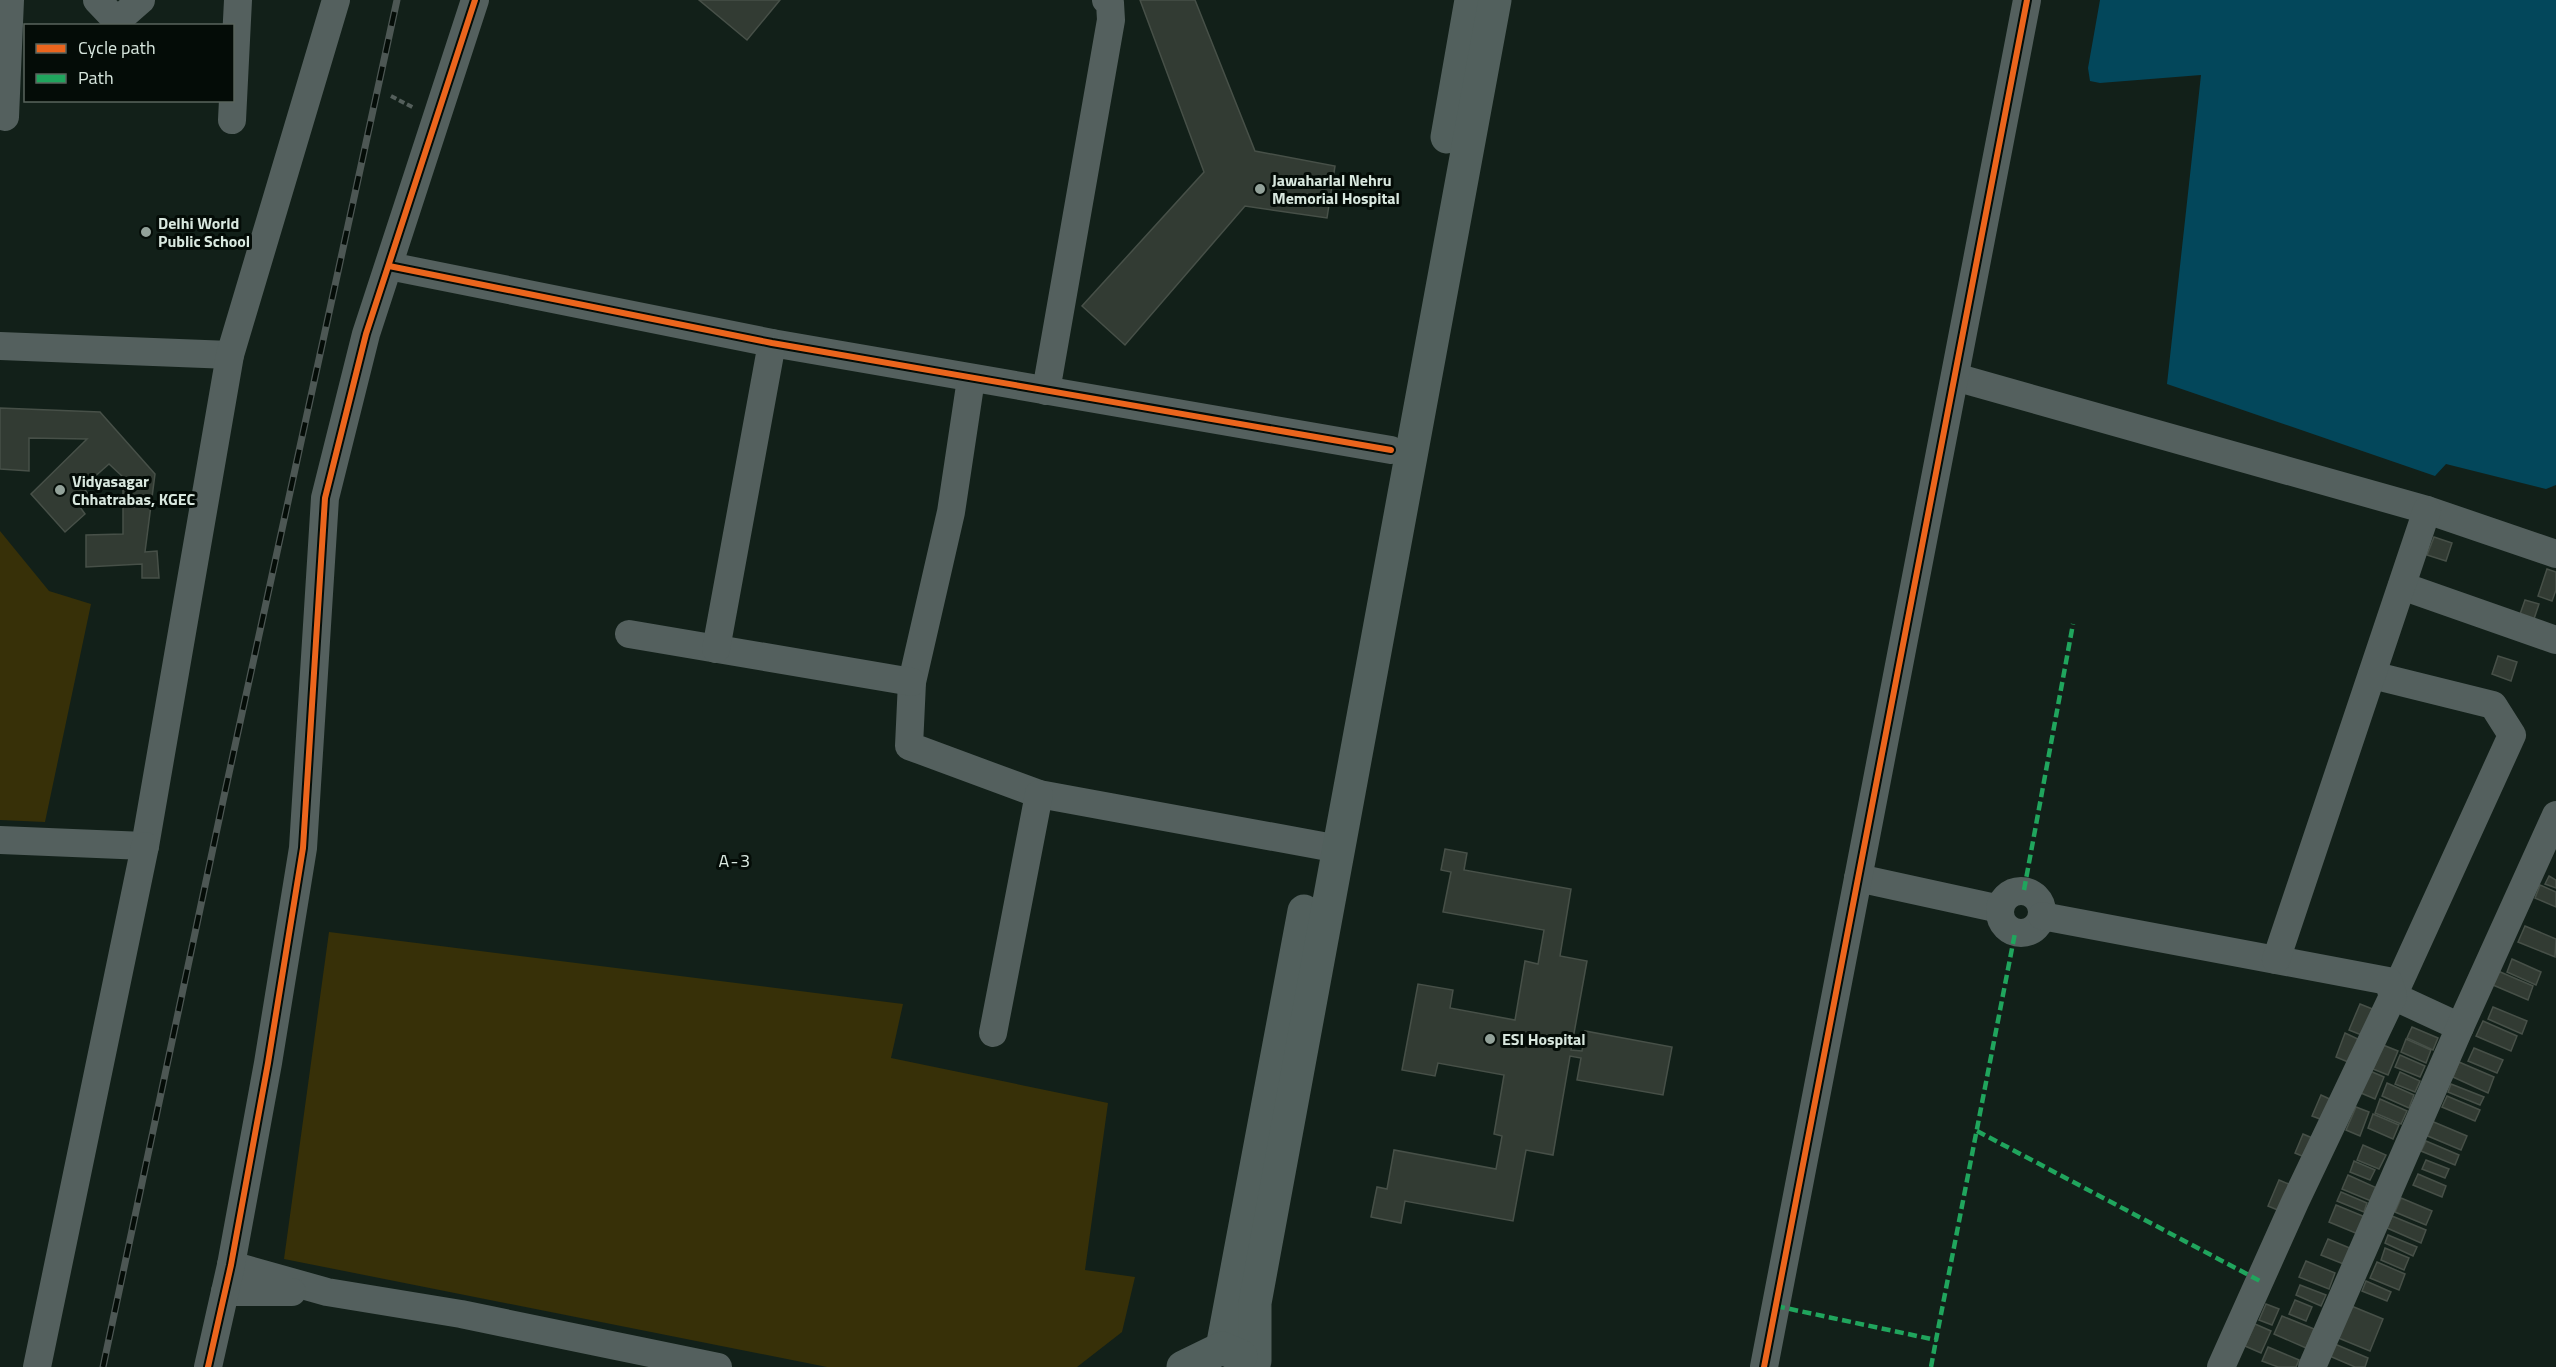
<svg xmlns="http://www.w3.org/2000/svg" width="2556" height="1367" viewBox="0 0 2556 1367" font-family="'Titillium Web',sans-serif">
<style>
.green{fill:#373008}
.water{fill:#03475b}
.building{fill:#323b33;stroke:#475048;stroke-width:1.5}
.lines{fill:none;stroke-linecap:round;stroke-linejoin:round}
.path{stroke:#545f5b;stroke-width:4;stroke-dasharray:6 3;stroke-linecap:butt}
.minor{stroke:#54605e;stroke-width:28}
.major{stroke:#52605d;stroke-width:33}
.rail-casing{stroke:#4d5754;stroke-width:7}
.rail{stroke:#040c07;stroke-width:4.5;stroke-dasharray:14;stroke-linecap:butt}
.quiet{stroke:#20a55d;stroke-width:4.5;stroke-dasharray:9 4.5;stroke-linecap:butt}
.cycleway-casing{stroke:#040c07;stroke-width:10}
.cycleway{stroke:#eb651d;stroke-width:6}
.poi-dot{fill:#93a29a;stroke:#040c07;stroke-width:2}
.labels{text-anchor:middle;stroke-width:6;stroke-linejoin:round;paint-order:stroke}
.poi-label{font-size:16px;font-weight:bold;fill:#d9e8df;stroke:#040c07;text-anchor:start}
.neighbourhood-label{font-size:18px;letter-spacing:1.5px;fill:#d9e8df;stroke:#040c07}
</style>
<rect width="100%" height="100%" fill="#122019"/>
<g class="green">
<path d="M 0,531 L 49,591 L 91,604 L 45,822 L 0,820 Z"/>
<path d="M 329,932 L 903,1004 L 891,1058 L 1108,1103 L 1085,1270 L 1135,1277 L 1122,1332 L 1077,1367 L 827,1367 L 284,1259 Z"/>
</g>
<path class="water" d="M 2100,0 L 2556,0 L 2556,485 L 2546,489 L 2446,464 L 2435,476 L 2167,384 L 2201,75 L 2100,83 L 2090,81 L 2088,68 Z"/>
<g class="building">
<path d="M 699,0 L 780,0 L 747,40 Z"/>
<path d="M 1140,0 L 1195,0 L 1255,151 L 1335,166 L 1327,218 L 1245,206 L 1125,345 L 1082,306 L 1204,172 Z"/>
<path d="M 0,408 L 100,412 L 155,474 L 145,552 L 157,551 L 159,578 L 142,578 L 142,564 L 86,567 L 86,535 L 123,534 L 123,477 L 109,464 L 83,487 L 92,499 L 80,507 L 85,514 L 65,532 L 31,494 L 87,439 L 29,438 L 29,471 L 0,469 Z"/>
<path d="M 2434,537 L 2452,543 L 2446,561 L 2427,555 Z"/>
<path d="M 2547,569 L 2556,572 L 2556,590 L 2552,601 L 2538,596 Z"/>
<path d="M 2525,600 L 2539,604 L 2533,622 L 2519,617 Z"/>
<path d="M 2498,656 L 2517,662 L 2511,681 L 2492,674 Z"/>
<path d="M 1445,849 L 1467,853 L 1464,870 L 1571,889 L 1560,956 L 1587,961 L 1571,1050 L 1582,1051 L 1585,1031 L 1672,1047 L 1663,1095 L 1577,1080 L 1581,1058 L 1570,1056 L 1553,1155 L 1526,1150 L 1513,1221 L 1405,1201 L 1401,1223 L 1371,1217 L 1377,1187 L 1387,1189 L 1394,1150 L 1496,1169 L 1502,1136 L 1494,1134 L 1504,1075 L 1438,1063 L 1435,1076 L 1402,1070 L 1418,984 L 1453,990 L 1450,1008 L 1515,1020 L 1525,961 L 1538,964 L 1544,930 L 1443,912 L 1451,872 L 1441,870 Z"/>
<path d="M 2549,876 L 2556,880 L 2556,888 L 2545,884 Z"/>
<path d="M 2540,885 L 2556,892 L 2556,907 L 2535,898 Z"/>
<path d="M 2525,926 L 2556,939 L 2555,957 L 2518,942 Z"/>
<path d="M 2512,959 L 2541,972 L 2536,985 L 2507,972 Z"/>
<path d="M 2498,971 L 2533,986 L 2528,1000 L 2493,985 Z"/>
<path d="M 2360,1004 L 2375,1010 L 2364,1036 L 2349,1030 Z"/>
<path d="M 2493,1007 L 2527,1021 L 2522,1034 L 2488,1019 Z"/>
<path d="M 2483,1021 L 2517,1036 L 2511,1051 L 2476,1036 Z"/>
<path d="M 2412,1027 L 2438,1038 L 2433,1050 L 2407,1038 Z"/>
<path d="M 2345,1033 L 2362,1041 L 2353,1064 L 2336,1057 Z"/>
<path d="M 2406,1039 L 2431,1050 L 2426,1063 L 2401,1052 Z"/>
<path d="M 2383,1045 L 2398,1051 L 2388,1075 L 2373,1069 Z"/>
<path d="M 2474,1048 L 2503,1060 L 2497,1073 L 2468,1061 Z"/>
<path d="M 2400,1055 L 2425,1066 L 2420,1077 L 2395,1067 Z"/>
<path d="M 2459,1062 L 2494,1077 L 2488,1093 L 2453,1077 Z"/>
<path d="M 2370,1071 L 2384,1077 L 2375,1099 L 2361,1093 Z"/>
<path d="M 2400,1072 L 2420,1081 L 2415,1092 L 2395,1084 Z"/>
<path d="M 2387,1083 L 2414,1095 L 2409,1108 L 2382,1096 Z"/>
<path d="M 2451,1084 L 2484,1097 L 2480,1105 L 2448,1092 Z"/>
<path d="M 2321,1095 L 2336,1102 L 2328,1122 L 2312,1116 Z"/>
<path d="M 2447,1096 L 2480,1110 L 2475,1121 L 2442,1107 Z"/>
<path d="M 2380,1099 L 2407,1111 L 2401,1124 L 2375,1113 Z"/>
<path d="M 2356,1107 L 2369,1112 L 2360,1136 L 2346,1130 Z"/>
<path d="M 2373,1114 L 2399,1125 L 2393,1139 L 2368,1128 Z"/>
<path d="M 2429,1120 L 2467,1136 L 2461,1150 L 2423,1134 Z"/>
<path d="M 2303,1134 L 2317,1140 L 2309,1159 L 2295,1153 Z"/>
<path d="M 2426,1141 L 2459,1155 L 2455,1165 L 2421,1151 Z"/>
<path d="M 2363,1145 L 2386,1155 L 2379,1169 L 2357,1160 Z"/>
<path d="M 2426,1160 L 2449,1169 L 2445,1178 L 2422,1169 Z"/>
<path d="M 2354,1161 L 2375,1170 L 2370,1180 L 2350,1172 Z"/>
<path d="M 2418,1174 L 2446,1186 L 2442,1197 L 2413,1185 Z"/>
<path d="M 2348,1175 L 2377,1188 L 2371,1201 L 2342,1189 Z"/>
<path d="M 2279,1180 L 2296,1187 L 2285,1213 L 2268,1206 Z"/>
<path d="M 2341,1192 L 2367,1203 L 2364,1212 L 2337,1201 Z"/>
<path d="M 2401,1198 L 2432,1211 L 2426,1225 L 2395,1212 Z"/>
<path d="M 2336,1205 L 2365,1217 L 2358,1234 L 2329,1222 Z"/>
<path d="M 2392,1216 L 2426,1230 L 2421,1243 L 2387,1228 Z"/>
<path d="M 2388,1235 L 2417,1247 L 2413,1256 L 2385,1243 Z"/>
<path d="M 2328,1239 L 2352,1249 L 2346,1265 L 2321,1255 Z"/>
<path d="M 2385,1248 L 2409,1258 L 2404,1270 L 2381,1260 Z"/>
<path d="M 2306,1261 L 2335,1273 L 2329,1289 L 2299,1277 Z"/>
<path d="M 2377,1262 L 2405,1274 L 2399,1290 L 2370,1278 Z"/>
<path d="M 2366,1281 L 2391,1292 L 2387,1301 L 2362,1291 Z"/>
<path d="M 2300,1285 L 2326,1295 L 2321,1306 L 2296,1295 Z"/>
<path d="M 2295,1300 L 2312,1307 L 2306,1321 L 2289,1314 Z"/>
<path d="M 2266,1304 L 2279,1309 L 2272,1325 L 2259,1320 Z"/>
<path d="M 2349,1305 L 2383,1319 L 2370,1351 L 2336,1337 Z"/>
<path d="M 2282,1316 L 2314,1329 L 2306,1348 L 2274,1334 Z"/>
<path d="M 2255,1324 L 2271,1331 L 2261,1353 L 2245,1346 Z"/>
<path d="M 2330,1342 L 2368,1358 L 2365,1367 L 2355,1367 L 2325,1354 Z"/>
<path d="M 2268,1347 L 2299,1360 L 2296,1367 L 2278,1367 L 2262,1361 Z"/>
</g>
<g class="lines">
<path class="path" d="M 391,96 L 414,108"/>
<g class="minor">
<path d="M 97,0 L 117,21 L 141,0"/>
<path d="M 5,117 L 10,0"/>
<path d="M 232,120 L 238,0"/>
<path d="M 389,266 L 772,343 L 1391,450"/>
<path d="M 0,346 L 230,355"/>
<path d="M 1955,377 L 2427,510 L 2556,554"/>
<path d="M 971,379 L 951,512 L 912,682 L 909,746 L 1039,794 L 1339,849"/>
<path d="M 1046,391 L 1111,20 L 1110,3 L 1106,0"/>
<path d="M 2402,586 L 2556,640"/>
<path d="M 629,634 L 912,682"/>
<path d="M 716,649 L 772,343"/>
<path d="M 2372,675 L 2493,705 L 2512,735 L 2393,996 L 2460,1027"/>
<path d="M 0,840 L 145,846 L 230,355 L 336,0"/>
<path d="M 1858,878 L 2000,909"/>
<circle cx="2021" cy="912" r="21"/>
<path d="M 2042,916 L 2388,981 L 2393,996 L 2295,1202 L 2221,1367"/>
<path d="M 2276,960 L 2427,510"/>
<path d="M 993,1033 L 1039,794"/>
<path d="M 231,1265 L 327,1292 L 461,1314 L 718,1367"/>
<path d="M 225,1292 L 292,1292"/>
<path d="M 37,1367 L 145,846"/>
<path d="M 208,1367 L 231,1265 L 268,1063 L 303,848 L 325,498 L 366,334 L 475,0"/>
<path d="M 1764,1367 L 2027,0"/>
<path d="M 2312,1367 L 2460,1027 L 2556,815"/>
</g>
<g class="major">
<path d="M 1447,137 L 1471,0"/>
<path d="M 1222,1348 L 1304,911"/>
<path d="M 1255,1361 L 1255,1303 L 1495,0"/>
<path d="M 1183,1367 L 1222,1348 L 1241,1356"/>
</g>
<g class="rail-casing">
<path id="rail" d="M 103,1367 L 223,801 L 397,0"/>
</g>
<use href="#rail" class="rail"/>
<g class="quiet">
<path d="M 2024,890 L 2073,624"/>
<path d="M 1977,1131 L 2260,1281"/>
<path d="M 1776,1306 L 1936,1340 L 2015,933"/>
<path d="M 1931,1367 L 1936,1340"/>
</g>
<g class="cycleway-casing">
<g id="cycleway">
<path d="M 389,266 L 772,343 L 1391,450"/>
<path d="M 208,1367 L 231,1265 L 268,1063 L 303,848 L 325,498 L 366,334 L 475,0"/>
<path d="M 1764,1367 L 2027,0"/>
</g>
</g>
<use href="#cycleway" class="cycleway"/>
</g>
<g class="poi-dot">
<circle cx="1260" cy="189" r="6"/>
<circle cx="146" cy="232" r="6"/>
<circle cx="60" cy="490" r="6"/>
<circle cx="1490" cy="1039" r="6"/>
</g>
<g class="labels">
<g class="poi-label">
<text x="1272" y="186">Jawaharlal Nehru<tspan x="1272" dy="18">Memorial Hospital</tspan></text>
<text x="158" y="229">Delhi World<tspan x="158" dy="18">Public School</tspan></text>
<text x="72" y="487">Vidyasagar<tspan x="72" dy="18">Chhatrabas, KGEC</tspan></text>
<text x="1502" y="1045">ESI Hospital</text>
</g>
<g class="neighbourhood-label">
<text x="735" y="867">A-3</text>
</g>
</g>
<rect x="24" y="24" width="210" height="78" fill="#040c07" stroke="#59645d" stroke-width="1.5"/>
<rect x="36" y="44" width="30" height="9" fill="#eb651d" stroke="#59645d" stroke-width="1.5"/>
<text x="78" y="54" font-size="18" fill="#d9e8df">Cycle path</text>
<rect x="36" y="74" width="30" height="9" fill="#20a55d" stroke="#59645d" stroke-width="1.5"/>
<text x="78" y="84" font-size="18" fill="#d9e8df">Path</text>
</svg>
